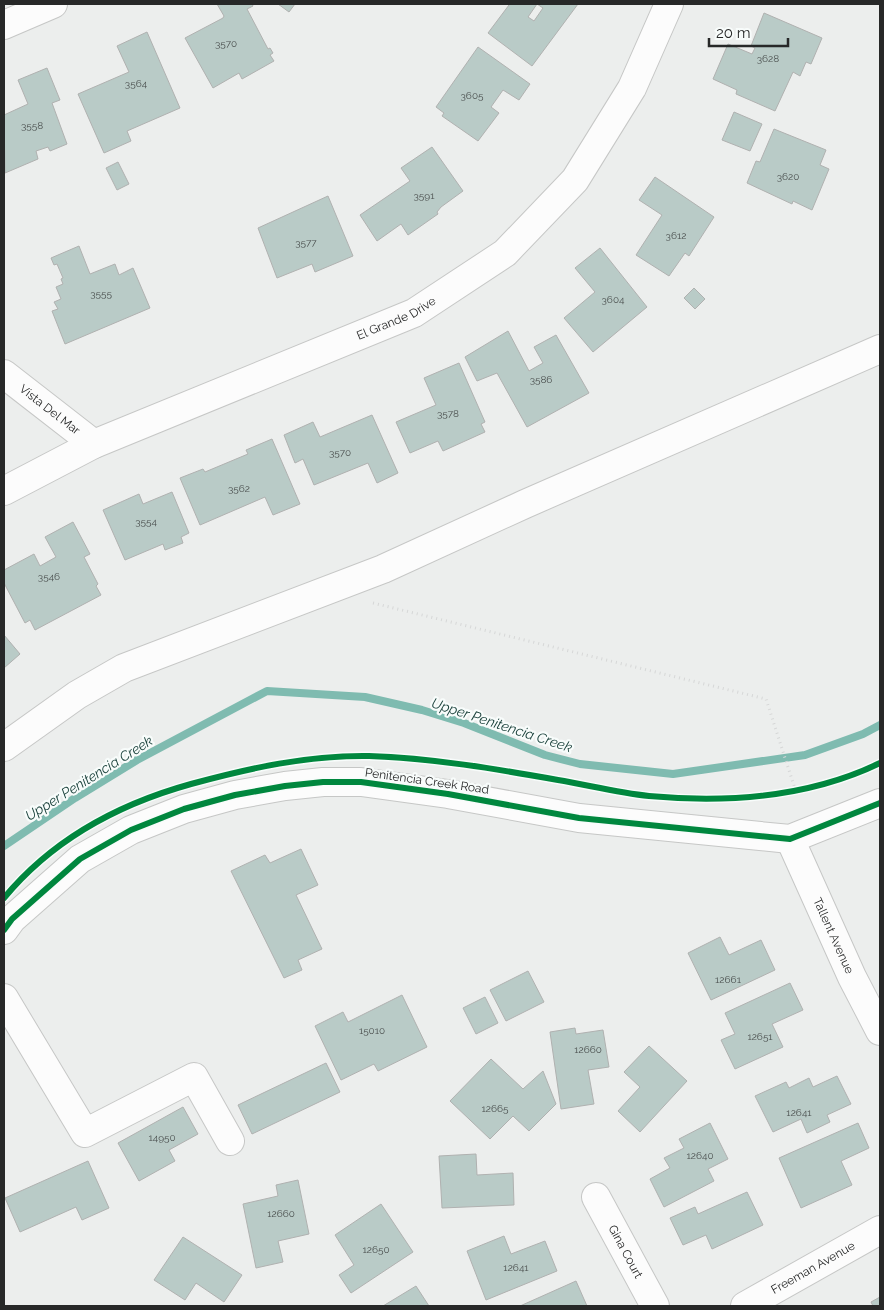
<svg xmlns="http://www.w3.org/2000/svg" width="884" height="1310" viewBox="0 0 884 1310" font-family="Raleway,sans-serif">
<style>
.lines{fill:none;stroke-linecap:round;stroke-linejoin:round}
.stream{stroke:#7fbbb0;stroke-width:8}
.building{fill:#b9cbc7;stroke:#b0b1b0}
.minor-casing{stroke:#c6c7c6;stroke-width:30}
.path{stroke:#d6d7d7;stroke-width:3;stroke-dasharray:1 4;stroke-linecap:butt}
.minor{stroke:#fcfcfc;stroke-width:28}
.cycleway-casing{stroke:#f8fcfb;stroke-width:9}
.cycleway{stroke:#00873e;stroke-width:6}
.labels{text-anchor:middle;stroke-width:4.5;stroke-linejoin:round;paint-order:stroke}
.number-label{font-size:10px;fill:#4c5150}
.street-label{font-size:12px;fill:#272828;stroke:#f8fcfb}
.water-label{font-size:14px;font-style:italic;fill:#19403a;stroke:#f8fcfb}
</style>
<rect width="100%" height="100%" fill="#eceeed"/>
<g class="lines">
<path class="stream" d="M 4,846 L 75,798 L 137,760 L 267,691 L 365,697 L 422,710 L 464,723 L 545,755 L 580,764 L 673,774 L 805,755 L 863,734 L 880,725"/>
</g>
<g class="building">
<path d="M 217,4 L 252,4 L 253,6 L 247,9 L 268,49 L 270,48 L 273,53 L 270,55 L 274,61 L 242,79 L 239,73 L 213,88 L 185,38 L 223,18 L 224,16 Z"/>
<path d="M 278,4 L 295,4 L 289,12 Z"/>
<path d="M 507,4 L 537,4 L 528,17 L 534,21 L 543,8 L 537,4 L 578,4 L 532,66 L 488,33 L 509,5 Z"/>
<path d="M 764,13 L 822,38 L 811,64 L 806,62 L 800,76 L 793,72 L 775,111 L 736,94 L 737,90 L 713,79 L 728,44 L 752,54 L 755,48 L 751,46 Z"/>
<path d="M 147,32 L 180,108 L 127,131 L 131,141 L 104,153 L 78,94 L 129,72 L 117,46 Z"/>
<path d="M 478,47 L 530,84 L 519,100 L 503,90 L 491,107 L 499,113 L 478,141 L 442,116 L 444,113 L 436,107 Z"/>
<path d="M 47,68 L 60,100 L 52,103 L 67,144 L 50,151 L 48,147 L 36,151 L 38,159 L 5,173 L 4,115 L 28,104 L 18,80 Z"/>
<path d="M 734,112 L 762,124 L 750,151 L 722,140 Z"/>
<path d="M 774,129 L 826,150 L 820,165 L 829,169 L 812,210 L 793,201 L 792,204 L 747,183 L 756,161 L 760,162 Z"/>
<path d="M 432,147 L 463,191 L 441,207 L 437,212 L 438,214 L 408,235 L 401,224 L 377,241 L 360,215 L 410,181 L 401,168 Z"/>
<path d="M 118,162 L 129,184 L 117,190 L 106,168 Z"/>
<path d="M 655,177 L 714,217 L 689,256 L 685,253 L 669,276 L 636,255 L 662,215 L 639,200 Z"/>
<path d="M 328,196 L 353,256 L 315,272 L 312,264 L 277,278 L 258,228 Z"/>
<path d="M 79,246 L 90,274 L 115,264 L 119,275 L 133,268 L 150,308 L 65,344 L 52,311 L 58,309 L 54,302 L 61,299 L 56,287 L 63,284 L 61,279 L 63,278 L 57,264 L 54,265 L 51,258 Z"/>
<path d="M 600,248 L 647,307 L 593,352 L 564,318 L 595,292 L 575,268 Z"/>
<path d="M 694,288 L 705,299 L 695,309 L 684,298 Z"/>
<path d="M 508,331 L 529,371 L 543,363 L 534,347 L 556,335 L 589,393 L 527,427 L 497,373 L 477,381 L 465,357 Z"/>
<path d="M 459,363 L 485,422 L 481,424 L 485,432 L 443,451 L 438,441 L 410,453 L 396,422 L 436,405 L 424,378 Z"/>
<path d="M 372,415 L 398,473 L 377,483 L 368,463 L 314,485 L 303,459 L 295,463 L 284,435 L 313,422 L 320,437 Z"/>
<path d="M 272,439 L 300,504 L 273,515 L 265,497 L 200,525 L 180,478 L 203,469 L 205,472 L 248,454 L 246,450 Z"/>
<path d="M 172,492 L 189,533 L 181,537 L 183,543 L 165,550 L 163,544 L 125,560 L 103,510 L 139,494 L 143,504 Z"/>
<path d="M 73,522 L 90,554 L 84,557 L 98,584 L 96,586 L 101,595 L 35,630 L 30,620 L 25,623 L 4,583 L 4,570 L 34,554 L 40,566 L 56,557 L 45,537 Z"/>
<path d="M 4,635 L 20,654 L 4,668 Z"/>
<path d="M 301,849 L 318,885 L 296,895 L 322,949 L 298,960 L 302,970 L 284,978 L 231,871 L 265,855 L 270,863 Z"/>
<path d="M 720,937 L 729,955 L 761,940 L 775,970 L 711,1000 L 688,953 Z"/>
<path d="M 528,971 L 544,1002 L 506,1021 L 490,990 Z"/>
<path d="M 790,983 L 803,1010 L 772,1024 L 783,1047 L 735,1069 L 721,1040 L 735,1034 L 725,1013 Z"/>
<path d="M 402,995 L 427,1047 L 378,1071 L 374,1064 L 341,1080 L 315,1026 L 343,1012 L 348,1022 Z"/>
<path d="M 485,997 L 498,1023 L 476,1034 L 463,1008 Z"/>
<path d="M 575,1028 L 576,1034 L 603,1030 L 609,1067 L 588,1070 L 594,1104 L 561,1109 L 550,1032 Z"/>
<path d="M 649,1046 L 687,1081 L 640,1132 L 618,1111 L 640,1087 L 624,1072 Z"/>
<path d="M 491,1059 L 523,1089 L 543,1071 L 556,1104 L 529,1131 L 513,1116 L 490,1139 L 450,1101 Z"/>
<path d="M 326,1063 L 340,1092 L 252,1134 L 238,1105 Z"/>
<path d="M 837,1076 L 851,1104 L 827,1115 L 830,1122 L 807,1133 L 801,1119 L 773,1132 L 755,1096 L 786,1082 L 789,1088 L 809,1078 L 813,1087 Z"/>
<path d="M 183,1107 L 198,1134 L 169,1150 L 175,1161 L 139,1181 L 118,1143 Z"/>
<path d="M 710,1123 L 728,1159 L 708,1169 L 714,1181 L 664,1207 L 650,1179 L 670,1168 L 664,1158 L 684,1148 L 679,1139 Z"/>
<path d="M 858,1123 L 869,1148 L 841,1161 L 852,1185 L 801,1208 L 779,1158 Z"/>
<path d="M 476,1154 L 477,1175 L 513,1173 L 514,1205 L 442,1208 L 439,1156 Z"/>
<path d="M 88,1161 L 109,1208 L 82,1220 L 76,1207 L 20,1232 L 5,1198 Z"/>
<path d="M 298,1180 L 309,1234 L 278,1241 L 283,1262 L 256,1268 L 243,1204 L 278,1196 L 276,1185 Z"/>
<path d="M 747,1192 L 763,1225 L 712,1249 L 706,1235 L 683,1245 L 670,1218 L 695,1207 L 698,1214 Z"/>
<path d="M 381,1204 L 413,1252 L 351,1293 L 339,1275 L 354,1265 L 335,1235 Z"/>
<path d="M 504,1236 L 511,1254 L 545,1241 L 557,1271 L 486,1300 L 467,1251 Z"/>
<path d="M 183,1237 L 242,1275 L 224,1302 L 196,1283 L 185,1300 L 154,1280 Z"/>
<path d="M 576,1281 L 587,1306 L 520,1306 Z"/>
<path d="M 416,1286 L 429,1306 L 383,1306 Z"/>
<path d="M 880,1297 L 880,1306 L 873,1306 L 871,1302 Z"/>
</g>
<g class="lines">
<g class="minor-casing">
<g id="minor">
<path d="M 4,25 L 53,4"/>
<path id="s1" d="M 4,374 L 94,444"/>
<path id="s2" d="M 4,491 L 94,444 L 414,313 L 505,253 L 575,180 L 632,88 L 669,4"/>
<path d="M 4,747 L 77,695 L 124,668 L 383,569 L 525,504 L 880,349"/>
<path id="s3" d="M 790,839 L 852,977 L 880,1031"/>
<path d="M 4,930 L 12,919 L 80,859 L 131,830 L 184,809 L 235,795 L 285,786 L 323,782 L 361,782 L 448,794 L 579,818 L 790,839 L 880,803"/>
<path d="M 4,998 L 85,1133 L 194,1077 L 230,1141"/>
<path id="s4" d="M 596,1197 L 655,1306"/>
<path id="s5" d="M 745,1306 L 880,1230"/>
</g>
</g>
<path class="path" d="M 373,603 L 766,699 L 796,792"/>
<use href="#minor" class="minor"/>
<g class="cycleway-casing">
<g id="cycleway">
<path d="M 4,898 C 52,840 119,804 191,784 C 250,768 308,755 369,756 C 432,758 496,769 558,780 C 588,785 618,793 649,796 C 726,803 810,797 880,763"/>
<path d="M 4,930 L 12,919 L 80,859 L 131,830 L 184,809 L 235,795 L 285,786 L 323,782 L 361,782 L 448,794 L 579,818 L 790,839 L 880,803"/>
</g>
</g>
<use href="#cycleway" class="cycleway"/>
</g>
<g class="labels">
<g class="number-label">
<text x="226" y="47">3570</text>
<text x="768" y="62">3628</text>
<text x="136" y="87">3564</text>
<text x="472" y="99">3605</text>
<text x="32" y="129">3558</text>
<text x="788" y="180">3620</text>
<text x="424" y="199">3591</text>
<text x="676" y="239">3612</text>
<text x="306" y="246">3577</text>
<text x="101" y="297">3555</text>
<text x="613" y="303">3604</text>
<text x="541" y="383">3586</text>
<text x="448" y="417">3578</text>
<text x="340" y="456">3570</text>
<text x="239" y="492">3562</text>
<text x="146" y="525">3554</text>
<text x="49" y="580">3546</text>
<text x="728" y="983">12661</text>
<text x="372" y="1034">15010</text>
<text x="760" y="1040">12651</text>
<text x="588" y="1053">12660</text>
<text x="495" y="1112">12665</text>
<text x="799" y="1116">12641</text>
<text x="162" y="1141">14950</text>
<text x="700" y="1159">12640</text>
<text x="281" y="1217">12660</text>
<text x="376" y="1253">12650</text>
<text x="516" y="1271">12641</text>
</g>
<g class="street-label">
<text dy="4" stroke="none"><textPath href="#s2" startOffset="429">El Grande Drive</textPath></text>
<text dy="4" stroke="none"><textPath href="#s1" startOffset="58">Vista Del Mar</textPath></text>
<text transform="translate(427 781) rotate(8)" y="4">Penitencia Creek Road</text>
<text dy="4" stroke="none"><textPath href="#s3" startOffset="106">Tallent Avenue</textPath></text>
<text dy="4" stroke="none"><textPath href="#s4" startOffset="62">Gina Court</textPath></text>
<text dy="4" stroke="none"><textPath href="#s5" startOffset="78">Freeman Avenue</textPath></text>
</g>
<g class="water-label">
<text transform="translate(502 725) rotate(18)" y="5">Upper Penitencia Creek</text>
<text transform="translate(89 778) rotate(-32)" y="5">Upper Penitencia Creek</text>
</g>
</g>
<rect width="884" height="1310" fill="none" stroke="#272828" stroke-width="10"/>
<path d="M709 38v8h79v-8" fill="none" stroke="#272828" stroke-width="2.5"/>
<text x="716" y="38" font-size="15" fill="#272828" stroke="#f8fcfb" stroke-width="4" paint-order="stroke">20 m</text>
</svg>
